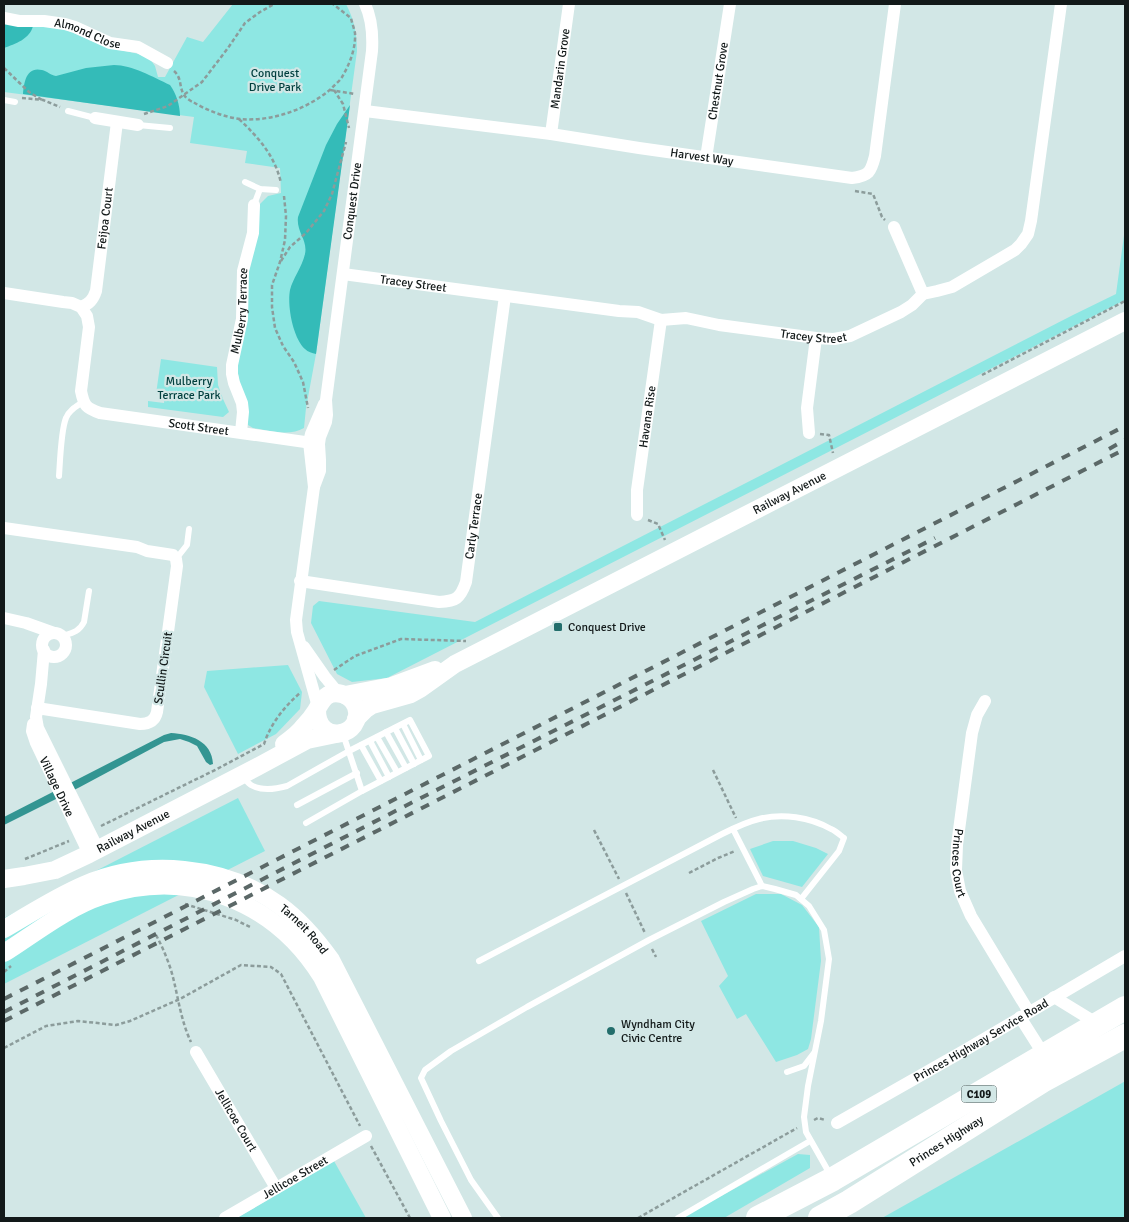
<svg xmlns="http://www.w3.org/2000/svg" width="1129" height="1222" viewBox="0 0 1129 1222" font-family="Signika,sans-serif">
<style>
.green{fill:#8ee7e3}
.forest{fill:#34bbb8}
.water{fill:#339592}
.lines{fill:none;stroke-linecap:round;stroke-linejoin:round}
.path{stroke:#8c9c9b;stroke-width:2.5;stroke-dasharray:4 2.5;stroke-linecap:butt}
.lane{stroke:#fff;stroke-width:6}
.street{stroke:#fff;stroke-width:12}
.secondary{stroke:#fff;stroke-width:18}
.highway{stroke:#fff;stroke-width:24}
.rail{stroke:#5b6867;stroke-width:4;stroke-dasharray:9 9;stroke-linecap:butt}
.poi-dot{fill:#236e6c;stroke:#d2e7e6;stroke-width:2}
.labels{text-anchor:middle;stroke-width:4.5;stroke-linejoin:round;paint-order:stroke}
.shield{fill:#d2e7e6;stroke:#4c5756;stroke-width:1}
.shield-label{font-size:11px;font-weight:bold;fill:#121919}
.street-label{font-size:12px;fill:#121919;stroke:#d2e7e6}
.park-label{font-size:12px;fill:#003f3e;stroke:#d2e7e6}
.poi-label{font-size:12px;fill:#121919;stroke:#d2e7e6;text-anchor:start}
</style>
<rect width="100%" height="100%" fill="#d2e7e6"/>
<g class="green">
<path d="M 233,4 L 346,4 C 354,19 357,34 357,51 L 316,354 L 306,408 L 304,428 C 289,437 269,430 253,428 L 248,425 L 237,369 L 246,289 L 260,204 L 268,196 L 281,193 L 280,168 L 245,163 L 247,151 L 190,143 L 194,117 L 4,92 L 4,22 L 64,29 L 106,47 L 139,54 L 150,59 L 155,66 L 158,77 L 165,77 L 187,37 L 203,42 Z"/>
<path d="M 1125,228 L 1125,300 L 387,678 L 352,682 L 337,674 L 311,623 L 313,606 L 319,601 L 475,622 L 1073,315 L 1116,294 Z"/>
<path d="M 161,359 L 217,367 L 218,385 L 223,399 L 229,412 L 223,417 L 148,407 L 148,401 L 164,403 L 165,395 L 156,394 Z"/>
<path d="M 288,665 L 302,692 L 300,709 L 276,734 L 238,754 L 204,687 L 207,671 Z"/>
<path d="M 238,798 L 265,851 L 4,984 L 4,918 Z"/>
<path d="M 773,841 L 793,841 L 816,848 L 828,854 L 802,887 L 763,876 L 750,849 Z"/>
<path d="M 756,894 L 781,894 L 802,905 L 819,927 L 821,961 L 811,1039 L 808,1049 L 797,1055 L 776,1062 L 746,1014 L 737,1019 L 719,986 L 728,976 L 701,921 Z"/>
<path d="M 1125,1081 L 1125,1218 L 882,1218 L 1122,1083 Z"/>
<path d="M 798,1154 L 810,1155 L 810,1168 L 724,1218 L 681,1218 Z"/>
<path d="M 334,1161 L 366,1218 L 237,1218 Z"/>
</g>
<g class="forest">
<path d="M 4,22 L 33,26 C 30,39 15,44 4,48 Z"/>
<path d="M 114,65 C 132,65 153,77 170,85 C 176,93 180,105 180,116 L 23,94 C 24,83 26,66 42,70 C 47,71 50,75 56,76 L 86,68 Z"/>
<path d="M 350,105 L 316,354 C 312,353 308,352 305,349 C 293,338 287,306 290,290 C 293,278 302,267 305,254 C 308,240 296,232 298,217 L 326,145 L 337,124 Z"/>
</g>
<path class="water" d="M 171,733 C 190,734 212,741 213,764 L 210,765 L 206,762 L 197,746 L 189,742 L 180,739 L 164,742 L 80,787 L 4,825 L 4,817 L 164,735 Z"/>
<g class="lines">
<g class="path">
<path d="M 4,68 L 29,92 L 42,100"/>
<path d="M 174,71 C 182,78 179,87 184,95 C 186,98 190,101 193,102 C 206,110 224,117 240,119 C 272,122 308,109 332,88 C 335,84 340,81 342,77 C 350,64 356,47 355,33 C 354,28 352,23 351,18 L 333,4"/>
<path d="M 330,90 L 355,94"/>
<path d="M 334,90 L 343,104 L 349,128"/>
<path d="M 22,98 L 43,100 L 60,107"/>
<path d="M 144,114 L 168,106 L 202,82 L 228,48 L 245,23 L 260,12 L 274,4"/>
<path d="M 239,119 C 259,138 275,156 281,183"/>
<path d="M 855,191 L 873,194 L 882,217 L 885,220"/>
<path d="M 284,196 L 286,216 L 285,240 L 280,262 L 272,285 L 272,307 L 275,328 L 283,346 L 294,362 L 303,382 L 308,408"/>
<path d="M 281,261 L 290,247 L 306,233 L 324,211 L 332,194 L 346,142"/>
<path d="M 982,375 L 1125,301"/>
<path d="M 820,434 L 829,435 L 833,453"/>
<path d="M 648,520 L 658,524 L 665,540"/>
<path d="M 334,670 L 355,656 L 401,639 L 466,641"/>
<path d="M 713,770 L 736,818"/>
<path d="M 101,826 L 217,769 L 264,744 C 271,723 284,707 301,692"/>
<path d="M 594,830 L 619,879"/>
<path d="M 25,859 L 69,841"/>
<path d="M 689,873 L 718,858 L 735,851"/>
<path d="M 626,893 L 645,933"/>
<path d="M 185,904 L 236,920 L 250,927"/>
<path d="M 156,935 C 162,946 167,958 171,970 C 178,994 180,1019 191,1042"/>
<path d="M 652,949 L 656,957"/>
<path d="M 4,972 L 11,966"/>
<path d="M 4,1048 L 46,1026 L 78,1021 L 116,1025 L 130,1021 L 180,999 L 241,965 L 271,967 L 281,974 L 360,1126"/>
<path d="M 814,1120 L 818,1118 L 825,1120"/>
<path d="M 371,1146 L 410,1218"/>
<path d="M 638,1218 L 797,1128"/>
</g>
<g class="lane">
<path d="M 4,100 L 15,102"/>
<path d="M 68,111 L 95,118"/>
<path d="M 138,125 L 170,128"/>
<path d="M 245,182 L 260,189 L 276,190"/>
<path d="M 254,205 L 260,189"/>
<path d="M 59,476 C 60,462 61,430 66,418 C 69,410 77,406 83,402"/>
<path d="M 176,559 L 187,545 L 189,529"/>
<path d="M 62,636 C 72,633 79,632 84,622 L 89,591"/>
<path d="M 403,724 L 421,760"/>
<path d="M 395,728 L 414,764"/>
<path d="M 386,732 L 406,768"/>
<path d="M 343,734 L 362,791"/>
<path d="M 377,737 L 397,772"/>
<path d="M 370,741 L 389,777"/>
<path d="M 361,745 L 381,781"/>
<path d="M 242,776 C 245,779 248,783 251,785 C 261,791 276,789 287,786 L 349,751 L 410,720 L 429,756 L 362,791 L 306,823"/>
<path d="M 297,805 L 357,773"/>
<path d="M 733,829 L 762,886"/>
<path d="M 479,961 L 722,834 C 734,828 746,822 759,819 C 782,813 810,817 831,829 C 836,831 840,835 844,838 L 839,851 L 801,899"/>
<path d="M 787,1072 L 804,1066 L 814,1053"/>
<path d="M 498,1218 L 471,1180 L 441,1121 L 421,1078 L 425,1070 L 451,1051 L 527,1007 L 649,940 L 724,902 L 753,889 L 762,886 L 775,889 L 796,895 L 809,906 L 824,930 L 829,959 L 821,1021 L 808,1086 L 804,1117 L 806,1132 L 831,1176"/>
<path d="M 678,1218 L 810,1141"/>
</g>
<g class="street">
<path id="s1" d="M 4,18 L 19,21 L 44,21 L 65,24 L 75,27 L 110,43 L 138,47 L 167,63"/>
<path id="s2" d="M 365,111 L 551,134 L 639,148 L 852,178 C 869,176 871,172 875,156 L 895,4"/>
<path d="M 95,118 L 138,125"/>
<path id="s3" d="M 551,134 L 569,4"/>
<path id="s4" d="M 706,158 L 730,4"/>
<path d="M 894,227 L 923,294"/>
<path id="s5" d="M 343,274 L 619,311 L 638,312 L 661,320 L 686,318 L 719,325 L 816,338 L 834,339 L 850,336 L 901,312 L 912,305 L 923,294 L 937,291 L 952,287 L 1015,250 L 1021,244 L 1028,234 L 1031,221 L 1061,4"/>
<path id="s6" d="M 4,293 L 63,302 L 72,303 L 81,307 L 87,316 L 89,327 L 81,391 C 84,406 86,408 100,413 L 319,444"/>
<path id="s7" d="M 81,307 C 89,304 93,300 96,291 L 117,122"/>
<path id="s8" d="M 241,432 L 243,412 L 242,403 L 234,383 L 232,374 L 232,365 L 242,319 L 243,271 L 253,233 L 254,205"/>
<path d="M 809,433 L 807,408 L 816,338"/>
<path id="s9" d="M 314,487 L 320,471 L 320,460 L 319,444 L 320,437 L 326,422 L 327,415 L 326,400 L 372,51 C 373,34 372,19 365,4"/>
<path id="s10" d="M 637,515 L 637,490 L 661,320"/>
<path d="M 4,528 L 137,547 L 147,551 L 173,555 L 176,559 L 177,566 L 157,712 C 155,721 149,724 140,724 L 37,708"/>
<path id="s11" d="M 300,581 L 439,602 C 456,601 460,599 466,582 L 505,296"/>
<path d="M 4,618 L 26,623 L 54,633"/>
<circle cx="54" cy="645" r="12"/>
<path d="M 304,647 L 325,677 L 339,694"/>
<path d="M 44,650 L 41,684 L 36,717 L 38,728 L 98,849"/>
<path id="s12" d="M 985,701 L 977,715 L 972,733 L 957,845 L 956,870 L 960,891 L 971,916 L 1029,1012"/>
<path d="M 318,707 L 297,632 L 296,620 L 314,487 L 309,442 L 311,434 L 324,404"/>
<path id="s13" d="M 33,724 L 32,731 L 36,743 L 89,854"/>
<path d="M 1054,997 L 1098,1024"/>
<path d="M 1020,1017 L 1044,1055"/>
<path id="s14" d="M 196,1052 L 276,1188"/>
<path id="s15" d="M 837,1123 L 967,1049 L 1125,956"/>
<path id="s16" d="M 225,1218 L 366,1136"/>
</g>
<g class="secondary">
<path d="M 345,695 L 392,686 L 435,670"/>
<path id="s17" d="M 356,719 L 366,709 L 372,705 L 411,694 L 420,689 L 455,664 L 1125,321"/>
<path d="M 284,744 C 291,739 299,733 304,726 C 308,722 313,716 316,711 C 322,700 327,690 342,694 C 348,696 354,701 356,707 C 365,736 317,747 317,710"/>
<path id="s18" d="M 4,879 L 24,876 L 55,870 L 89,854 L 257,767 L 307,740 L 336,734"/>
<path id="s19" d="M 4,929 C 30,914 56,897 84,885 C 146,858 224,865 279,905 C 300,920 316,939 331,960 L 463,1218"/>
<path d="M 4,953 C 34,934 68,907 102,896 C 188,867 274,900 322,977 L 442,1218"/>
</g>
<g class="highway">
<path d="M 758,1218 L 833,1179 L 1125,1008"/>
<path id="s20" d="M 820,1218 L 849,1202 L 1042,1081 L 1125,1036"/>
</g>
<g class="rail">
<path d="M 1109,449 L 1125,440"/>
<path d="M 4,999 L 1125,426"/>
<path d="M 4,1012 L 411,803 L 935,538"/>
<path d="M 4,1021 L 422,808 L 1125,449"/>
</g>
</g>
<g class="poi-dot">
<rect x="553" y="622" width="10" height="10" rx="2.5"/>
<circle cx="611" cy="1031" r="5"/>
</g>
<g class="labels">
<rect class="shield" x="961.5" y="1085.5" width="35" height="17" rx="4"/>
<g class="shield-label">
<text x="979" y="1098">C109</text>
</g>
<g class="street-label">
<text dy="4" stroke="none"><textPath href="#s1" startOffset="86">Almond Close</textPath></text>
<text dy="4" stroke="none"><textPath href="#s3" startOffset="66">Mandarin Grove</textPath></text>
<text dy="4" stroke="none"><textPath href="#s4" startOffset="78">Chestnut Grove</textPath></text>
<text dy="4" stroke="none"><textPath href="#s2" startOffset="340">Harvest Way</textPath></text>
<text dy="4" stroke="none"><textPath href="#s9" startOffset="290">Conquest Drive</textPath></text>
<text dy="4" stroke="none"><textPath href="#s7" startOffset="96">Feijoa Court</textPath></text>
<text dy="4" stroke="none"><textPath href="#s5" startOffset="71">Tracey Street</textPath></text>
<text dy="4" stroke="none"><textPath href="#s8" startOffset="124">Mulberry Terrace</textPath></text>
<text dy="4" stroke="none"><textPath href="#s5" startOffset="476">Tracey Street</textPath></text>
<text dy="4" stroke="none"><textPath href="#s10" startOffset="99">Havana Rise</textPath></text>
<text dy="4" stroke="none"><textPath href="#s6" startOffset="296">Scott Street</textPath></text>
<text dy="4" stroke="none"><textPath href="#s17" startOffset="491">Railway Avenue</textPath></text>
<text dy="4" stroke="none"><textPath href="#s11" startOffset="234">Carly Terrace</textPath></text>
<text transform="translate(163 668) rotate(-82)" y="4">Scullin Circuit</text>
<text dy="4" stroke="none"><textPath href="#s13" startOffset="68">Village Drive</textPath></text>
<text dy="4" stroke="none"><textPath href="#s18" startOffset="139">Railway Avenue</textPath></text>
<text dy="4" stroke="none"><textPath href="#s12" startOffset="166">Princes Court</textPath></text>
<text dy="4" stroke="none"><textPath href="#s19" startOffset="331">Tarneit Road</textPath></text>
<text dy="4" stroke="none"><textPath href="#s15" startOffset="166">Princes Highway Service Road</textPath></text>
<text dy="4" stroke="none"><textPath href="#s14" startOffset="79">Jellicoe Court</textPath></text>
<text dy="4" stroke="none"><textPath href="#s20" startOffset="148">Princes Highway</textPath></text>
<text dy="4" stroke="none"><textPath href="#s16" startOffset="81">Jellicoe Street</textPath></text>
</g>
<g class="park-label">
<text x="275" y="77">Conquest<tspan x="275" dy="14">Drive Park</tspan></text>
<text x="189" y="385">Mulberry<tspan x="189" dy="14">Terrace Park</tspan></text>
</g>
<g class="poi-label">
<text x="568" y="631">Conquest Drive</text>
<text x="621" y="1028">Wyndham City<tspan x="621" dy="14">Civic Centre</tspan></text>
</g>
</g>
<rect width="1129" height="1222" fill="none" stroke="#121919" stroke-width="10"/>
</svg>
